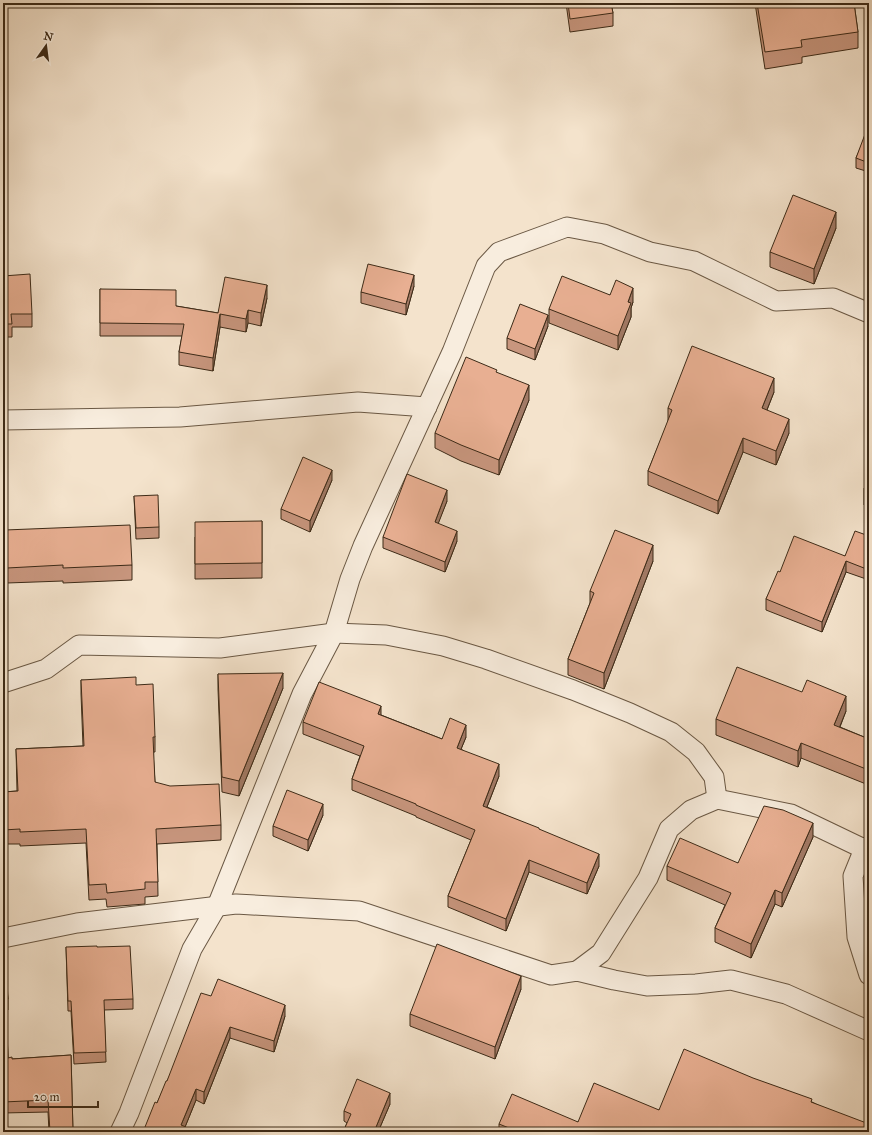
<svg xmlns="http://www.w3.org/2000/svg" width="872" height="1135" viewBox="0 0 872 1135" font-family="'IM FELL Great Primer',serif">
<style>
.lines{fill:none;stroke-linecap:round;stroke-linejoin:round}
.minor-casing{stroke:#6a5844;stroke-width:21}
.minor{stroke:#f8edde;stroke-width:19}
.wall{fill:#c8967e;stroke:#3c2a17}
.shaded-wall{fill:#a27a66;stroke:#3c2a17}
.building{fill:#e8af92;stroke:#3c2a17}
</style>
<rect width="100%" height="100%" fill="#f4e3cc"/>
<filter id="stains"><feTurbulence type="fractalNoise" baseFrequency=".005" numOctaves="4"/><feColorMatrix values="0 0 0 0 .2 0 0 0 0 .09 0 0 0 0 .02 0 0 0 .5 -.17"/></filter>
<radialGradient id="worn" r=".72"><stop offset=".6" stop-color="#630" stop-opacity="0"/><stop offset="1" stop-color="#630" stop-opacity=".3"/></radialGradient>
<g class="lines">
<g class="minor-casing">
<g id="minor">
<path d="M 3,420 L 180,417 L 358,402 L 427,407"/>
<path d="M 3,681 L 6,682 L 46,669 L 79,645 L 220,648 L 334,633 L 386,635 L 443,646 L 486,659 L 573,690 L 630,713 L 671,732 L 696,752 L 714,777 L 717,799"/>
<path d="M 869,846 L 864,849 L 853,876 L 857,937 L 869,975"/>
<path d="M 3,938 L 77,923 L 236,904 L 359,911 L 551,975 L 577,971 L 614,980 L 647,986 L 696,984 L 731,980 L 786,994 L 869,1031"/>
<path d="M 577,971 L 601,953 L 648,878 L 669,829 L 691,810 L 717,799 L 791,814 L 864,849 L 869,850"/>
<path d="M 120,1132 L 129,1113 L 192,949 L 217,906 L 302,694 L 334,633 L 350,579 L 363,546 L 452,352 L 486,266 L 499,252 L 567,227 L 604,234 L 650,252 L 694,261 L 776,301 L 833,298 L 869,313"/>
</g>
</g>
<use href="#minor" class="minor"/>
</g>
<g class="wall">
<path d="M 566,3 L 611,3 L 613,13 L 613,26 L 570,32 Z"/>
<path d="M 755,3 L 854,3 L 858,32 L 858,48 L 802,57 L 802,63 L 765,69 Z"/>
<path d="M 869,129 L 869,172 L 856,168 L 856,158 Z"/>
<path d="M 836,228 L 814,284 L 770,267 L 770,252 Z"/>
<path d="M 3,276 L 32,314 L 32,327 L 12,327 L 12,337 L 3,337 Z"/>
<path d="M 414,286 L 406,315 L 361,303 L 361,292 Z"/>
<path d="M 100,289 L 176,306 L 218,313 L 267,298 L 261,326 L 248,323 L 246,332 L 220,327 L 213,371 L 179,365 L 179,352 L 182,336 L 100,336 Z"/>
<path d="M 610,295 L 633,302 L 631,308 L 631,317 L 618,350 L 549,323 L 549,309 Z"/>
<path d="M 548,326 L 535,360 L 507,349 L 507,338 Z"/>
<path d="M 774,392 L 767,410 L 789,433 L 776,465 L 743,452 L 718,514 L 648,485 L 648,471 L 668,422 L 668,408 Z"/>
<path d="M 529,400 L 499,475 L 461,461 L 435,448 L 435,433 Z"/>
<path d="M 869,478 L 869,506 L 864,505 L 864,489 Z"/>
<path d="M 332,480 L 310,532 L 281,519 L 281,509 Z"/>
<path d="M 134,496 L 159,527 L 159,538 L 136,539 Z"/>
<path d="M 447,501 L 438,523 L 457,541 L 445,572 L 383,548 L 383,537 Z"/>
<path d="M 262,521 L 262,578 L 195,579 L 195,537 Z"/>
<path d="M 5,530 L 132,565 L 132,580 L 63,583 L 63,581 L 7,583 L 5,545 Z"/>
<path d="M 869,536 L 869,580 L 846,572 L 822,632 L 766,610 L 766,599 L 780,572 L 845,556 Z"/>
<path d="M 653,561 L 604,689 L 568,675 L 568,659 L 590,603 L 590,591 Z"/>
<path d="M 218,674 L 283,688 L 239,796 L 222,792 L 218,689 Z"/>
<path d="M 81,680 L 136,685 L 155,737 L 155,752 L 153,752 L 155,782 L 221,825 L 221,840 L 157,844 L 158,896 L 145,897 L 145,904 L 107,907 L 106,899 L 89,900 L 86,843 L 20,846 L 20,844 L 3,844 L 3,792 L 17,791 L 16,749 L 83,746 L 81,694 Z"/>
<path d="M 846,711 L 840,727 L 869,739 L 869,777 L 866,784 L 801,758 L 798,767 L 716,735 L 716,719 Z"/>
<path d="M 381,715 L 442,739 L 466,737 L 461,749 L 499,776 L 487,807 L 539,830 L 599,866 L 587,894 L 529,872 L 506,931 L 448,907 L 448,896 L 471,840 L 416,817 L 416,816 L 352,790 L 352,779 L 360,756 L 303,734 L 303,722 Z"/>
<path d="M 323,815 L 308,851 L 273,836 L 273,826 Z"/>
<path d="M 813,837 L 782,907 L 775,904 L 751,958 L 715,942 L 715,928 L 725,905 L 667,880 L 667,866 L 738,863 Z"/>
<path d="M 66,947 L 133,999 L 133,1009 L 104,1010 L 106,1062 L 74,1064 L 71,1011 L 68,1011 Z"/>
<path d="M 3,951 L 8,999 L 8,1010 L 6,1010 L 8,1058 L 12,1059 L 71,1055 L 73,1132 L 49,1132 L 48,1112 L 3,1113 Z"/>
<path d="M 521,989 L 495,1059 L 410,1026 L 410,1014 Z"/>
<path d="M 211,996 L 285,1016 L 274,1052 L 230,1038 L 204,1104 L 196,1100 L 185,1127 L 186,1132 L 157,1103 L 167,1081 Z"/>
<path d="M 812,1102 L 869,1132 L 499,1132 L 499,1124 L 578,1122 L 659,1110 Z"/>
<path d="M 390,1104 L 378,1132 L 343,1132 L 347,1123 L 344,1121 L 344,1111 Z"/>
</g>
<g class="shaded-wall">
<path d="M 836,212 L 836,228 L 814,284 L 814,269 Z"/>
<path d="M 414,275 L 414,286 L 406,315 L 406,304 Z"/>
<path d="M 267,285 L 267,298 L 261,326 L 261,313 Z"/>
<path d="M 633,288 L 633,302 L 631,308 L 631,317 L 618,350 L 618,336 L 628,302 Z"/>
<path d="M 248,310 L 248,323 L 246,332 L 246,319 Z"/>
<path d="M 220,314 L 220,327 L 213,371 L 213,358 Z"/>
<path d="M 548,315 L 548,326 L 535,360 L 535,349 Z"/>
<path d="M 774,378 L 774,392 L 762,422 L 762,408 Z"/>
<path d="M 529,385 L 529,400 L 499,475 L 499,460 Z"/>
<path d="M 789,419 L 789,433 L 776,465 L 776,451 Z"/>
<path d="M 743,438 L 743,452 L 718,514 L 718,501 Z"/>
<path d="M 332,470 L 332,480 L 310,532 L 310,521 Z"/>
<path d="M 447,490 L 447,501 L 435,532 L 435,522 Z"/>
<path d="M 457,531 L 457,541 L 445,572 L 445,562 Z"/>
<path d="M 653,545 L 653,561 L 604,689 L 604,673 Z"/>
<path d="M 846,561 L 846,572 L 822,632 L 822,622 Z"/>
<path d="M 283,673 L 283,688 L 239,796 L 239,781 Z"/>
<path d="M 846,696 L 846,711 L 834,741 L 834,725 Z"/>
<path d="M 381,706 L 381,718 L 378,714 Z"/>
<path d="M 466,725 L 466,737 L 457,759 L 457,748 Z"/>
<path d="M 801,743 L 801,758 L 798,767 L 798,751 Z"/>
<path d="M 869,762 L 869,777 L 866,784 L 866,769 Z"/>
<path d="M 499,764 L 499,776 L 483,817 L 483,806 Z"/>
<path d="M 323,804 L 323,815 L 308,851 L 308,840 Z"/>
<path d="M 813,823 L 813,837 L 782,907 L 782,893 Z"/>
<path d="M 599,854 L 599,866 L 587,894 L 587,883 Z"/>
<path d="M 529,860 L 529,872 L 506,931 L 506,919 Z"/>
<path d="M 775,890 L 775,904 L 751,958 L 751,944 Z"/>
<path d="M 521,976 L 521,989 L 495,1059 L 495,1047 Z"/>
<path d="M 285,1005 L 285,1016 L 274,1052 L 274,1041 Z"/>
<path d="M 230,1027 L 230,1038 L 204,1104 L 204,1092 Z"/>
<path d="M 196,1089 L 196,1100 L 183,1132 L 181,1125 Z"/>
<path d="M 390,1093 L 390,1104 L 378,1132 L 374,1132 Z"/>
</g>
<g class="building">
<path d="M 568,3 L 611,3 L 613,13 L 570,19 Z"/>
<path d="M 757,3 L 854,3 L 858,32 L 801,40 L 802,47 L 765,52 Z"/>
<path d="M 867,129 L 869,129 L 869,163 L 856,158 Z"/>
<path d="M 793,195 L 836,212 L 814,269 L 770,252 Z"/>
<path d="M 368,264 L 414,275 L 406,304 L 361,292 Z"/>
<path d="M 30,274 L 32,314 L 11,314 L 12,324 L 3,324 L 3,276 Z"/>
<path d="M 562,276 L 610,295 L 616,280 L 633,288 L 628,302 L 631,303 L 618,336 L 549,309 Z"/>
<path d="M 225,277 L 267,285 L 261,313 L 248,310 L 246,319 L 220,314 L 213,358 L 179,352 L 184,324 L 100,323 L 100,289 L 176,290 L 176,306 L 218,313 Z"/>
<path d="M 520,304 L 548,315 L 535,349 L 507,338 Z"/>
<path d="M 692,346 L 774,378 L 762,408 L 789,419 L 776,451 L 743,438 L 718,501 L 648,471 L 672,410 L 668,408 Z"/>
<path d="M 466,357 L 497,370 L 496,372 L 529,385 L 499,460 L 461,445 L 435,433 Z"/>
<path d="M 303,457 L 332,470 L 310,521 L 281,509 Z"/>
<path d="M 407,474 L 447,490 L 435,522 L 457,531 L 445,562 L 383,537 Z"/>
<path d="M 869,478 L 869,491 L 864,489 Z"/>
<path d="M 158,495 L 159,527 L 136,528 L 134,496 Z"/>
<path d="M 262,521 L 262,563 L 195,564 L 195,522 Z"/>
<path d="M 130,525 L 132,565 L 63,568 L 63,565 L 7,568 L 5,530 Z"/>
<path d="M 615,530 L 653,545 L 604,673 L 568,659 L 594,593 L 590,591 Z"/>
<path d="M 855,531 L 869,536 L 869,570 L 846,561 L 822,622 L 766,599 L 778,571 L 780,572 L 794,536 L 845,556 Z"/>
<path d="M 737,667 L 802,692 L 807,680 L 846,696 L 834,725 L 869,739 L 869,762 L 866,769 L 801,743 L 798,751 L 716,719 Z"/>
<path d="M 283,673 L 239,781 L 222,777 L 218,674 Z"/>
<path d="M 136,677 L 136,685 L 153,684 L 155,737 L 153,737 L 155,782 L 170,786 L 219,784 L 221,825 L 156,829 L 158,882 L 145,882 L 145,889 L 107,893 L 106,884 L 89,885 L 86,829 L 20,832 L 20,829 L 3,830 L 3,792 L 18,791 L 16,749 L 84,746 L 81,680 Z"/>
<path d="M 319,682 L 381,706 L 378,714 L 442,739 L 450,718 L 466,725 L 457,748 L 499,764 L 483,806 L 539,828 L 539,829 L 599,854 L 587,883 L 529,860 L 506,919 L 448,896 L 475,830 L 416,805 L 416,804 L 352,779 L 364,746 L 303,722 Z"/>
<path d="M 287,790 L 323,804 L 308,840 L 273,826 Z"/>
<path d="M 764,806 L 783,810 L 813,823 L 782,893 L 775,890 L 751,944 L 715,928 L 731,893 L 667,866 L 680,838 L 738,863 Z"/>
<path d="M 437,944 L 521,976 L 495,1047 L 410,1014 Z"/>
<path d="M 97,946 L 97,947 L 130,946 L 133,999 L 104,1000 L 106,1052 L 74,1053 L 71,1001 L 68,1001 L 66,947 Z"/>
<path d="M 3,951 L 5,951 L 8,999 L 6,999 L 8,1058 L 12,1057 L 12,1059 L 71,1055 L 73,1132 L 50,1132 L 48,1100 L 3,1102 Z"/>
<path d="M 218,979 L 285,1005 L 274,1041 L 230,1027 L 204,1092 L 196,1089 L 181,1125 L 186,1127 L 184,1132 L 143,1132 L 155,1102 L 157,1103 L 166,1081 L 167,1081 L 201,993 L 211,996 Z"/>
<path d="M 684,1049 L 753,1078 L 812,1099 L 811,1102 L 869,1124 L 869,1132 L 519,1132 L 499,1124 L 512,1094 L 578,1122 L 594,1083 L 659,1110 Z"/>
<path d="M 357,1079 L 390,1093 L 374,1132 L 343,1132 L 351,1114 L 344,1111 Z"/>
</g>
<rect width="872" height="1135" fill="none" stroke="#f4e3cc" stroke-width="16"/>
<rect x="4" y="4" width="864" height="1127" fill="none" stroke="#3c2a17" stroke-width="2"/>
<rect x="8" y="8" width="856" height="1119" fill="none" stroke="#3c2a17"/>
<g transform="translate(46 46) rotate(14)" stroke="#f8edde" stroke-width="3" paint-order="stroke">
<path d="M0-3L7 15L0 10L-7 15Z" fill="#3c2a17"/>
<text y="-6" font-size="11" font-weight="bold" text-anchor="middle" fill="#3c2a17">N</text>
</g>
<path d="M28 1101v6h70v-6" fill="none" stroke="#3c2a17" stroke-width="2"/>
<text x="34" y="1101" font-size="12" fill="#3c2a17" stroke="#f8edde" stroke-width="3" paint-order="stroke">20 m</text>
<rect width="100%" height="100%" filter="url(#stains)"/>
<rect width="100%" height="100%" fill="url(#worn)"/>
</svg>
